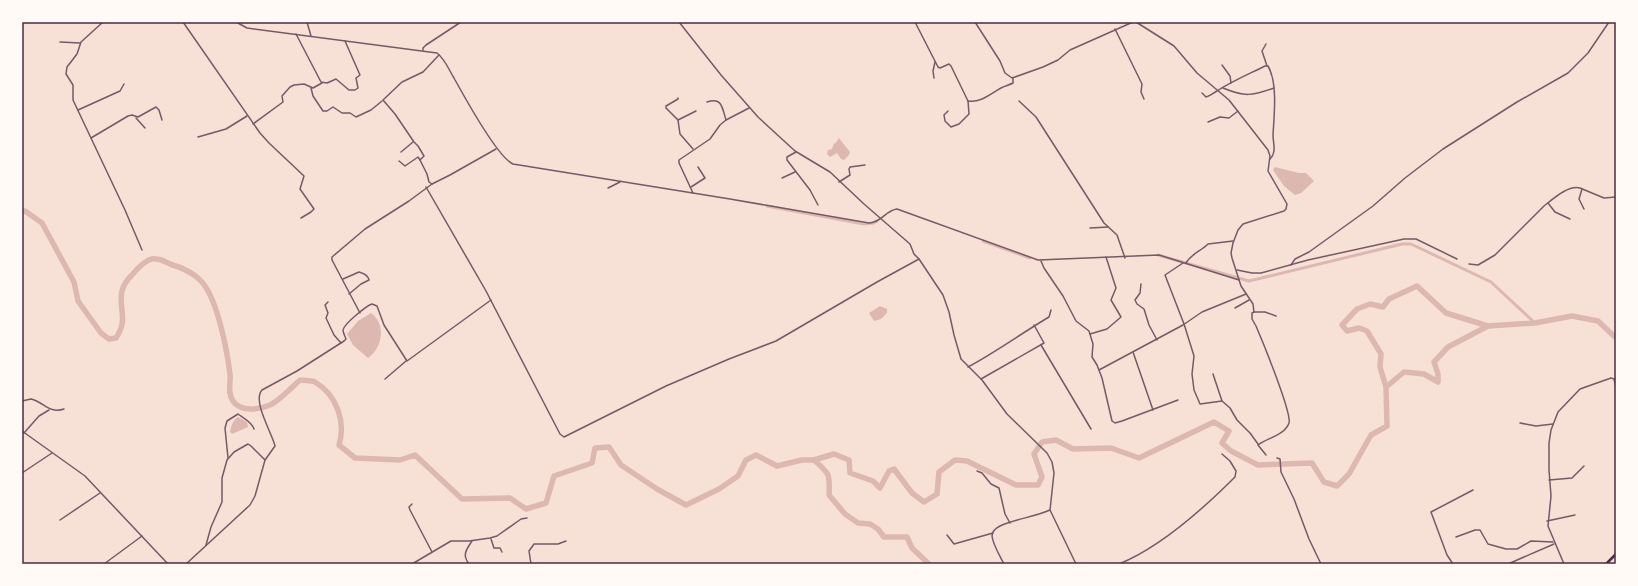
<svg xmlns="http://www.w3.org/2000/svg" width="1638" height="586" viewBox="0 0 1638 586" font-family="'Asap Condensed',sans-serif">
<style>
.water{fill:#dcb8b0}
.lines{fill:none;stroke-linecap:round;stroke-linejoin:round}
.canal{stroke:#dcb8b0;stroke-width:3}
.river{stroke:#dcb8b0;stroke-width:5.5}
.minor{stroke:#755966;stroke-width:1.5}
.trunk{stroke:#4a2c40;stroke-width:2.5}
.neatline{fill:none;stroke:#4a2c40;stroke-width:1.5}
</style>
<rect width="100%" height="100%" fill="#f7e1d7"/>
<g class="water">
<path d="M 839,138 L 850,152 L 849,155 L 844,160 L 841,159 L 837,153 L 830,157 L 827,154 L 828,150 L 832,149 L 834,143 L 835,144 Z"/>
<path d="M 1275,167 L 1299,173 L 1306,173 L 1314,181 L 1301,193 L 1295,195 L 1284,186 L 1273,170 Z"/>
<path d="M 880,306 L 887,309 L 887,313 L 881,319 L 874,321 L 869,313 Z"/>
<path d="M 371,313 C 387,325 382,348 368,358 L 353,345 L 347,334 L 358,321 Z"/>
<path d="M 238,417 L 247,422 L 248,427 L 232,434 L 230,432 C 231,426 233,420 238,417 Z"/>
</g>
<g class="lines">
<g class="canal">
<path d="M 767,206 L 864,224 L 874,223 L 877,221"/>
<path d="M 983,241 L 1030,258"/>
<path d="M 1158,255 L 1249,281 L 1402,244 L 1411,244 L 1491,282 L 1535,323"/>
</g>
<g class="river">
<path d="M 22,211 L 25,211 L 42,223 L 74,282 L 78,301 L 101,333 L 109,339 L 116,338 C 129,319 118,308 122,291 C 123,286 128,279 132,275 C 137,269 148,257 156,259 C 161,259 166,262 170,264 C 180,267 192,272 200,280 C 217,296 227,350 230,374 C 231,383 227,393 233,401 C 240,412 259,410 270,405 C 279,401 292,387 300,380 C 305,381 311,380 315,382 C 337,395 346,422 339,445 L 355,458 L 400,460 L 415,455 L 462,499 L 510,498 L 526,509 L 546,503 L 554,476 L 592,463 L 595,448 L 609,447 L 621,465 L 657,489 L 686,505 L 719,489 L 738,476 L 746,460 L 756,455 L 777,466 L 802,460 L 814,460 L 834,454 L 849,460 L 850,473 L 873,481 L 880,488 L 889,471 L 894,469 L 912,493 L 924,502 L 937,494 L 939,472 L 955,460 L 967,461 L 1016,485 L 1038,485 L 1042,477 L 1034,454 L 1042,442 L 1056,440 L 1073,449 L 1111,448 L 1139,458 L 1214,422 L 1229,431 L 1222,443 L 1231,451 L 1258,465 L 1312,463 L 1324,482 L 1337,486 L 1349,474 L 1371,435 L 1387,426 L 1386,387 L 1404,372 L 1424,374 L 1438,382 L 1438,374 L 1434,362 L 1448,347 L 1488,326 L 1535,323 L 1572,316 L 1598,321 L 1616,338"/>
<path d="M 1386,387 L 1380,367 L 1381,354 L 1367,331 L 1359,328 L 1347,331 L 1342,325 L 1357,309 L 1370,304 L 1383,307 L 1389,299 L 1417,286 L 1446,313 L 1488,326"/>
<path d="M 814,460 C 830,474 830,474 829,495 L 845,514 L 858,523 L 870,524 L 878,529 L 884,537 L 907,537 L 912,548 L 929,564"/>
</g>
<g class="minor">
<path d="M 103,22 L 81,42 L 77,54 L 67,67 L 66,74 L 73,85 L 73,100 L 125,210 L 142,250"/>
<path d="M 183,22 L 260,133 L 269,143 L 304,176 L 300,189 L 314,209 L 311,212 L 301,218"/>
<path d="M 236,22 L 247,28 L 437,53 C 445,59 449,70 454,78 C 464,96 497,157 513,164 L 730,199 L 869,223 C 881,223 886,210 897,209 L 1038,260 L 1159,255 L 1239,280"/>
<path d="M 307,22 L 311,36"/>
<path d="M 679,22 L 721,75 L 758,117 L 795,151 L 830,172 L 864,204 L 910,244 L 914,254 L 919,259 L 943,295 L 949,312 L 954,335 L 961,359 L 982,380 L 1007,414 L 1047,453 L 1052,462 L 1054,473 L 1050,510 L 1076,564"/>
<path d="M 915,22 L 938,67 L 940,68 L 949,64 L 951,66 L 968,101 L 969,114 L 959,124 L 951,127 L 945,121 L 944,115 L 948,111"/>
<path d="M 975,22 L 1000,61 L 1005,73 L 1012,78 L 1043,67 L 1058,60 L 1070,50 L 1133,22"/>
<path d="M 1136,22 L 1174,46 L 1197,73 L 1229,100 L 1268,150 L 1270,156 L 1268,171 L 1287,204 L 1286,209 L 1284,211 L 1243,224 L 1238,230 L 1233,243 L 1231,253 L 1232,258 L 1241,286 L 1253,304 L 1254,312 L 1252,313 L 1252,319 L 1256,326 C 1262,340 1292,413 1289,423 C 1285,435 1267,438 1258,445 L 1266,455"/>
<path d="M 1115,29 L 1142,84 L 1141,92 L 1144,99"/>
<path d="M 296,34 L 321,82 L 327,83 L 336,79 L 349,90 L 355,90 L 358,88 L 356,78 L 360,75 L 345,41"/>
<path d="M 60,42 L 80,43"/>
<path d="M 1266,44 L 1262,51 L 1267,66"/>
<path d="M 423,50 L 423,48 L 426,45 L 461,22"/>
<path d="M 1222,65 L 1230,76 L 1231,83"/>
<path d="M 934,78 L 933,71 L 935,62"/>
<path d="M 311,88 L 313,96 L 323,111 L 327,111 L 333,107 L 342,113 L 350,113 L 356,117 L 371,110 L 382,101"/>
<path d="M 1223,88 C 1245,97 1251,96 1274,88"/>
<path d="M 1202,93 L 1206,97 C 1211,96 1213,93 1217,91 C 1232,81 1249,74 1265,66 L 1268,66 C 1278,83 1274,116 1273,135 C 1273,144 1277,152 1270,159"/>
<path d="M 678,98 L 678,99 L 666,106 L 666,108 L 678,120 L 680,134 L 693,149"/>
<path d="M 968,101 C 981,103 990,94 1001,88 C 1005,86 1009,85 1013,83 L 1013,78"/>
<path d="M 1019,101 L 1036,117 L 1104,223 L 1117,235 L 1125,258"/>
<path d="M 707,102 C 722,97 722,107 726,120"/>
<path d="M 78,110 L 120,91 L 124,84"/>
<path d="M 136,118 L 145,128"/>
<path d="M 678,120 L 696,111"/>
<path d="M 1208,122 L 1220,117 L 1229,118 L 1238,111"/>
<path d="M 253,124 L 283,102 L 282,96 L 290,87 L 294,85 L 304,84 L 313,88 L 322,83"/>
<path d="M 198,137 L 226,129 L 247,116"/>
<path d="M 91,138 L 128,116 L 132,115 L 138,117 L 156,107 L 159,110 L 162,120"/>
<path d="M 401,152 L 413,142"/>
<path d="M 796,152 L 787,157 L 787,160 L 810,190 L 818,205"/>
<path d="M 399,161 L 405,166 L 418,157 L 420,160"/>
<path d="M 782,178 L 795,172"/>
<path d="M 839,182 L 850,175 L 849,169 L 850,167 L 865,165"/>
<path d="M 432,184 L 429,182 L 427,174 L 420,160 L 424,156 L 418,146 L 414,142 L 395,114 L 383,100 L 402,82 L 423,72 L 439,55"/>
<path d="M 426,187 L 486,291 L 560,434 L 564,437 L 666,386 L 729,359 L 776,341 L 877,282 L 919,259"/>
<path d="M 691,187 L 705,178 L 698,167"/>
<path d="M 608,188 L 620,182"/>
<path d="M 1582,189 L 1579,199 L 1584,209"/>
<path d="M 693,193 L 679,163 L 679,160 L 710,139 L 720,125 L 726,120 L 749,108"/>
<path d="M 1548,203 L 1555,212 L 1570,219"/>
<path d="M 1090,228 L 1108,227"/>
<path d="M 1041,261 L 1044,268 L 1063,296 L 1076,321 L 1089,331 L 1093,344 L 1092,357 L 1097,365 L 1102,378 L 1112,421 L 1115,423 L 1122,421 L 1178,400"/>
<path d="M 1183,263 L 1165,275 L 1184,324 L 1194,356 L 1192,374 L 1194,390 L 1200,404 L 1222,401"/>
<path d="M 1186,263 C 1191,254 1201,251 1208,244 L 1233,241"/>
<path d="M 1469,264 L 1478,265 L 1495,255 L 1544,206 C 1553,199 1568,185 1580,188 L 1604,198 L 1616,197"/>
<path d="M 1291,265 L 1295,259 L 1309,252 L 1373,206 L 1405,178 L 1443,149 L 1517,102 L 1568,73 L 1588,53 L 1609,22"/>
<path d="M 1237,270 L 1252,273 L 1261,273 L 1308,260 L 1404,239 L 1416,239 L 1457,259"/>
<path d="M 343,279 L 359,272 C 363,273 368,275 369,280 L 361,284 L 349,294"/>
<path d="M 1141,284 L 1140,293 L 1135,300 L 1137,304 L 1144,309 L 1149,325 L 1157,340"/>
<path d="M 328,302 L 325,305 L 328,313 L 326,318 L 334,335 L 341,343"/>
<path d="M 1235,308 L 1249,300"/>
<path d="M 1254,312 L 1265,312 L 1276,316"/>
<path d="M 360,313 L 332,260 L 332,257 L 365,229 L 409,201 L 432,184 L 450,175 L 496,149"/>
<path d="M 1090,334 L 1107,329 L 1121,317 L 1111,300 L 1116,288 L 1106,257"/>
<path d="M 1041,345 L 1091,429"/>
<path d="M 1133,352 L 1153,410"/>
<path d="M 968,367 C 996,352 1022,333 1049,317 L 1051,310"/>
<path d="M 1099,370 L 1183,325 L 1202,312 L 1246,294"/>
<path d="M 1213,374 L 1222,401 L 1230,408 L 1237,420 L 1250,433 L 1258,444"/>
<path d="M 385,379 L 406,361"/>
<path d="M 981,379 L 1044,343 L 1034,325"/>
<path d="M 22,401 L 31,399 C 44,402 49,414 64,409"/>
<path d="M 1520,423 L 1536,426 L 1553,424"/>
<path d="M 22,431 L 85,476 L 168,564"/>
<path d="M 24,433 L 39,416 L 49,410"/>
<path d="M 228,458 L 225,428 L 227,421 L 238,414 C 243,418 252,422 254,429"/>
<path d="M 1277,458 L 1280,459 L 1281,472 L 1294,499 L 1309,539 L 1321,564"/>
<path d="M 977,471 L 982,473 L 991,484 L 999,488 L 1005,514 L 1010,523"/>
<path d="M 22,473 L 52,453"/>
<path d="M 1549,480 L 1572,478 L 1584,466"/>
<path d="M 412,504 L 409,507 L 410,510 L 432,552"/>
<path d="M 60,520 L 100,493"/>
<path d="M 1547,521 L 1575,515"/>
<path d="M 947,535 L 954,544 L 993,533"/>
<path d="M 1456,537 L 1475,530 L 1480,530 L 1488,544 L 1506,549 L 1517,549 L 1531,541 L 1553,542"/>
<path d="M 491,539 L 494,548 L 500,548 L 502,552"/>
<path d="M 206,545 L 211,527 L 222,502 L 222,478 L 227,460 L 234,452 L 248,444 L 251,446 L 265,460"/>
<path d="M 104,564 L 142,536"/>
<path d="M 186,564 L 250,505 L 255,496 L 265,460 L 275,446 C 272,433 252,401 262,390 L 297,371 L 344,341 L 346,339 C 345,336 343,333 343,330 C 344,324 366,306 372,304 L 377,306 L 384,325 L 407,361 L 491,300"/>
<path d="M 412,564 L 451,541 L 469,541 L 490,538 L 497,536 L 521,519 L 527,518"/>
<path d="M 469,564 C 462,555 466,550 472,541"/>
<path d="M 531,564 L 529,551 L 534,544 L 558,544 L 566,541"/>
<path d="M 1004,564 C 1000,556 993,545 992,536 C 992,531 996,528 1000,526 C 1015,519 1034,517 1050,510"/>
<path d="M 1119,564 C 1161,547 1203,509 1235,477 L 1236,471 L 1230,461 L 1222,454"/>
<path d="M 1453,564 L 1447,555 L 1431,512 L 1473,490"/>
<path d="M 1508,564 L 1554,544"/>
<path d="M 1564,564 L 1548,526 L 1551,496 L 1549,470 L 1549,443 L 1551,430 L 1558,412 L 1580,389 L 1611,378 L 1614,379 L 1616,387"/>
</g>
<path class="trunk" d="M 1606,564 L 1616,554"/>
</g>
<rect width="1638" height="586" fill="none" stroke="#fffaf5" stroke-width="46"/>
<rect x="23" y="23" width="1592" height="540" class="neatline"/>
</svg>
